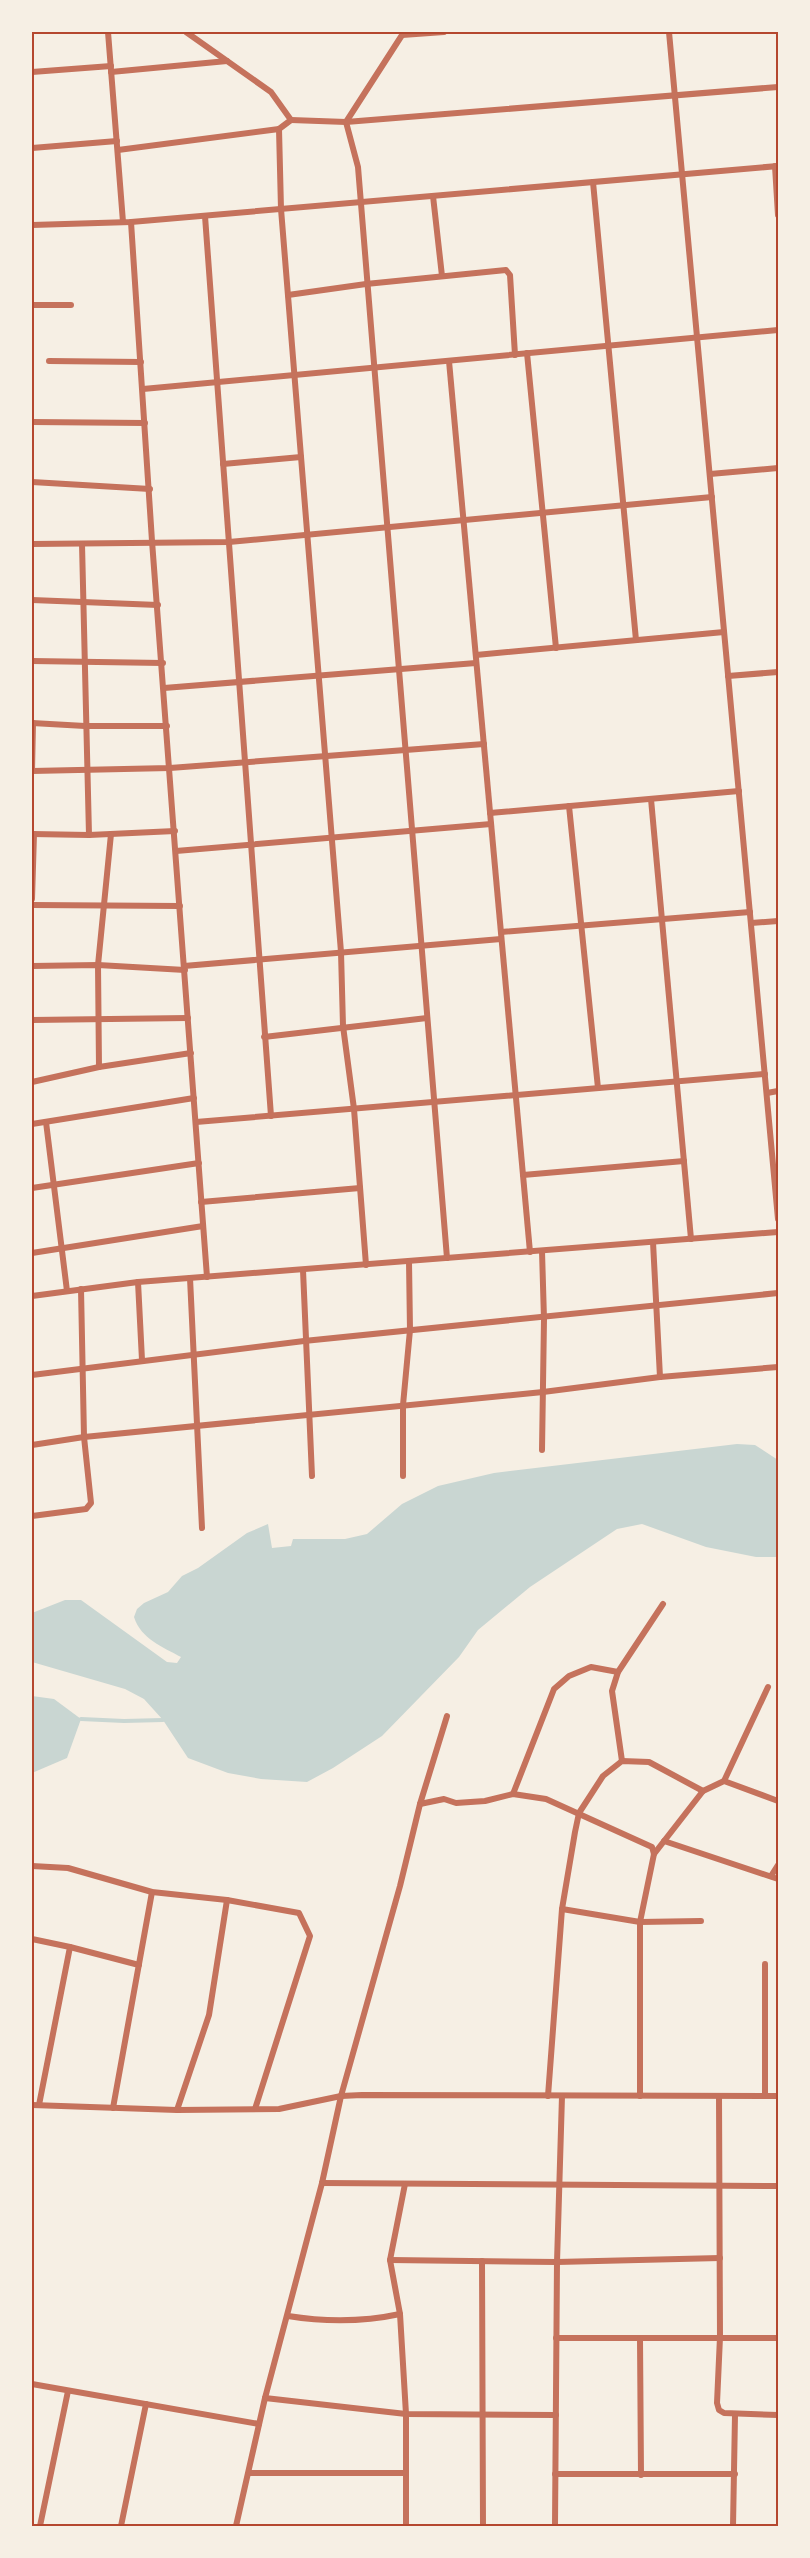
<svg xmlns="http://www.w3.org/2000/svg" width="810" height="2558" viewBox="0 0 810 2558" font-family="Montserrat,sans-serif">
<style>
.water{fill:#c9d6d2}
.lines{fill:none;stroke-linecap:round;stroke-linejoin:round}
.stream{stroke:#c9d6d2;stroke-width:4}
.minor{stroke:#c5725c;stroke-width:6}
.neatline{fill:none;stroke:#b5482f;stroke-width:2}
</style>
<rect width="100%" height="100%" fill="#f6efe4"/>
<g class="water">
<path d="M 737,1444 L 755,1445 L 778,1460 L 778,1557 L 756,1557 L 706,1547 L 642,1524 L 617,1529 L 530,1587 L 478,1630 L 459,1657 L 382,1736 L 333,1768 L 307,1782 L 261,1779 L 228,1773 L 188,1758 L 163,1720 L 144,1699 L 125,1689 L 32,1662 L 32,1613 L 65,1600 L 81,1600 L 167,1662 L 177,1663 L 181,1657 C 163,1647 141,1639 134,1617 L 137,1609 L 144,1603 L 168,1592 L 182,1576 L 198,1568 L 247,1533 L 268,1524 L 272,1548 L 291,1546 L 293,1539 L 345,1539 L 367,1534 L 402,1504 L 438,1486 L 494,1473 Z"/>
<path d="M 32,1696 L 54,1699 L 81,1719 L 67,1758 L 32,1773 Z"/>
</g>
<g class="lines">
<path class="stream" d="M 81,1719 L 124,1721 L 163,1720"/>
<g class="minor">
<path d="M 108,32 L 123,222"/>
<path d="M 186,32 L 271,92 L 291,120 L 279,129 L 281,209 L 341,952 L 343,1026 L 354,1109 L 366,1265"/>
<path d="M 404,32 L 346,122 L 358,167 L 447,1258"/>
<path d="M 669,32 L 778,1219"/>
<path d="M 402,35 L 444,32"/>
<path d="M 32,72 L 111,66"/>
<path d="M 111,72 L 227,61"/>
<path d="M 291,120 L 346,122 L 778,87"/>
<path d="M 32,148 L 117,141"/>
<path d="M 118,150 L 279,129"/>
<path d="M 775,166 L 778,215"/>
<path d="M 593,182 L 636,640"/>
<path d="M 433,196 L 442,276"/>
<path d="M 205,216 L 271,1116"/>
<path d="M 131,222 L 152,541 L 207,1277"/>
<path d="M 32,225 L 131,222 L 778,166"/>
<path d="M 288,295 L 366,284 L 506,270 L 510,275 L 515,355"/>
<path d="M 32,305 L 71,305"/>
<path d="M 527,353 L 556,648"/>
<path d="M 49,361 L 141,362"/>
<path d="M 449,361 L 530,1252"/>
<path d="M 143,389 L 778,330"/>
<path d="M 32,422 L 145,423"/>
<path d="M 223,464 L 301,457"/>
<path d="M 710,474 L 778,468"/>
<path d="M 32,482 L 150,489"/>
<path d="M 32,544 L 229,542 L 712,497"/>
<path d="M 82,544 L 89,835"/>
<path d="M 32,600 L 158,605"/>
<path d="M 476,655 L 724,632"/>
<path d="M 32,661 L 163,663"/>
<path d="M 728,676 L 778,672"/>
<path d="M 164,688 L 476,663"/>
<path d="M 32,723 L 85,726 L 167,726"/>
<path d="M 32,771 L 170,768 L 484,744"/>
<path d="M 32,771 L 33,723"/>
<path d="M 651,799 L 691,1239"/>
<path d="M 569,806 L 598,1088"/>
<path d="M 490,813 L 739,791"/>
<path d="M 32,834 L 89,835 L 175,831"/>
<path d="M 176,851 L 491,824"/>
<path d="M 32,899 L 34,834"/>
<path d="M 32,905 L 180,906"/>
<path d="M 751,923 L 778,921"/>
<path d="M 501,932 L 750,912"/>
<path d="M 32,966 L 98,965 L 185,970"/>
<path d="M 184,966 L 501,939"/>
<path d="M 32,1020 L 188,1018"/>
<path d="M 264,1037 L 427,1018"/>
<path d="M 99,1067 L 98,965 L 111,834"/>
<path d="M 32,1082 L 99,1067 L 191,1053"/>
<path d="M 767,1093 L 778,1091"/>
<path d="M 46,1122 L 67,1291"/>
<path d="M 196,1122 L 765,1074"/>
<path d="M 32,1124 L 194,1098"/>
<path d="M 523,1175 L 684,1161"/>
<path d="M 32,1188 L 199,1163"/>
<path d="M 201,1202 L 360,1188"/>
<path d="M 653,1242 L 660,1377"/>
<path d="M 542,1251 L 544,1319 L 542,1450"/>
<path d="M 32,1253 L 203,1226"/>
<path d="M 303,1270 L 312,1476"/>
<path d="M 190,1278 L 202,1528"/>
<path d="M 138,1282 L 142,1360"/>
<path d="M 32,1296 L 138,1282 L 778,1232"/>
<path d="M 32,1375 L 304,1341 L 778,1293"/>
<path d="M 32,1445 L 84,1437 L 543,1392 L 660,1377 L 778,1367"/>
<path d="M 403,1476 L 403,1405 L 410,1330 L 409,1261"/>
<path d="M 32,1516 L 86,1509 L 91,1503 L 84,1437 L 81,1289"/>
<path d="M 622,1761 L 612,1691 L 618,1672 L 663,1604"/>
<path d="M 724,1781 L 768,1687"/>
<path d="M 513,1794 L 554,1689 L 569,1676 L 591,1667 L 618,1672"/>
<path d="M 420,1804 L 444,1799 L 456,1803 L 485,1801 L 513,1794 L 546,1799 L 652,1847 L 654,1854 L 640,1922 L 640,2096"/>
<path d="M 664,1841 L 778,1879"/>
<path d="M 654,1854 L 703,1791 L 724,1781 L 778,1801"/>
<path d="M 32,1866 L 68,1868 L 152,1892 L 227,1900 L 299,1913 L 310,1936 L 255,2109"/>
<path d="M 771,1876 L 778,1865"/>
<path d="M 562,1909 L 640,1922 L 701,1921"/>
<path d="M 32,1939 L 70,1947 L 39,2105"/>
<path d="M 70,1947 L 139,1965"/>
<path d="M 548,2096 L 562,1909 L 575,1832 L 579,1813 L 603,1776 L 622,1761 L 649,1762 L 703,1791"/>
<path d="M 719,2096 L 720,2337 L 717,2403 L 719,2410 L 724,2413 L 778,2415"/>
<path d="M 765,2096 L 765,1964"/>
<path d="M 32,2105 L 177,2110 L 279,2109 L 341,2096 L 362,2095 L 778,2096"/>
<path d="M 113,2108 L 152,1892"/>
<path d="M 177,2110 L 209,2015 L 227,1900"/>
<path d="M 322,2183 L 778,2186"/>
<path d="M 405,2184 L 390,2260 L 400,2314 L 406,2414 L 406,2526"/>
<path d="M 390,2260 L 557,2262 L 720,2258"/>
<path d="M 482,2261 L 483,2526"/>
<path d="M 288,2316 C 325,2322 363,2322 400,2314"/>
<path d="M 556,2338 L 778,2338"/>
<path d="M 640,2339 L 641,2475"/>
<path d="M 32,2384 L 259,2424"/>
<path d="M 265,2398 L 406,2414 L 556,2415"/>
<path d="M 249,2473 L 406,2473"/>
<path d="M 555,2474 L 735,2474"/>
<path d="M 40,2526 L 68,2391"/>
<path d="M 121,2526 L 146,2404"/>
<path d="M 236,2526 L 265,2398 L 322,2183 L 341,2096 L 400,1886 L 420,1804 L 447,1716"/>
<path d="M 555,2526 L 557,2262 L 562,2096"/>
<path d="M 733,2526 L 735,2415"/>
</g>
</g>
<rect width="810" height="2558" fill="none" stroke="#f6efe4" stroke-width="66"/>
<rect x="33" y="33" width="744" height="2492" class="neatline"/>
</svg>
